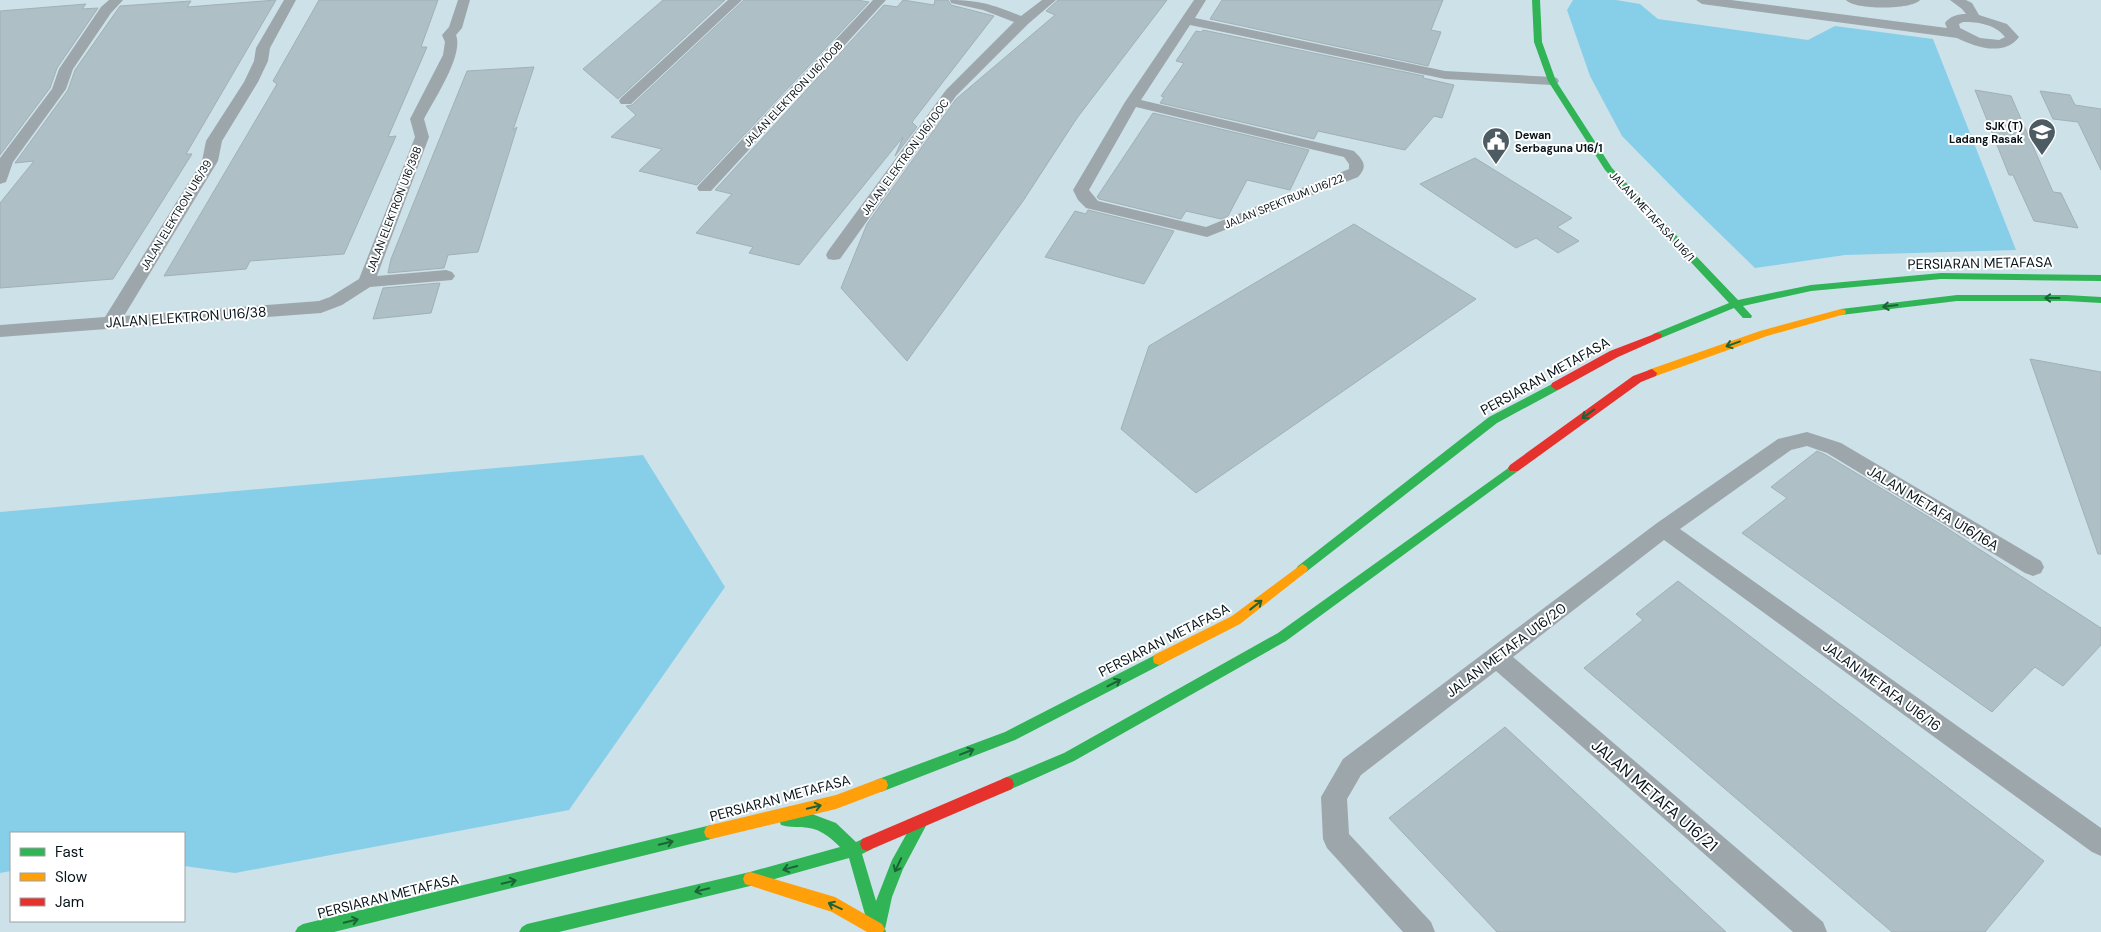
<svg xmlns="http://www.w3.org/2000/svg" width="2101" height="932" viewBox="0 0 2101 932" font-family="'DM Sans',sans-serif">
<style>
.forest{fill:#87cfe9}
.building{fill:#afbfc6;stroke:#a0b0b6}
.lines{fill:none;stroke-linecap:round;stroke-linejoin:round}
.street{fill:#9da6ab;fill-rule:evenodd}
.fast{fill:#30b455;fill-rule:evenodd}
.slow{fill:#ff9f0a;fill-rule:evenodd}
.jam{fill:#e5322d;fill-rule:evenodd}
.oneway{stroke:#1b6438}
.labels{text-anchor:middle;stroke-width:4;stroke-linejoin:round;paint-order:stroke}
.far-street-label{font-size:11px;fill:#06141a;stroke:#fff}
.far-poi-label{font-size:11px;font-weight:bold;fill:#06141a;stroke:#fff;text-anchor:end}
.street-label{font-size:14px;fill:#06141a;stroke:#fff}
.near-street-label{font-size:16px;fill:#06141a;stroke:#fff}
</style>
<rect width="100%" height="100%" fill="#cde1e9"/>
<g class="forest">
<path d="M 1573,0 L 1616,0 L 1640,4 L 1658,19 L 1808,40 L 1835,26 L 1933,39 L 2016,250 L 1845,255 L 1755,268 L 1682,197 L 1622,136 L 1590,76 L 1567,10 Z"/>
<path d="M 643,455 L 725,587 L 569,810 L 235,873 L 184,866 L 184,833 L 11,833 L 11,871 L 0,873 L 0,512 Z"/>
</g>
<g class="building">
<path d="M 276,0 L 186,154 L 192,154 L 113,279 L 0,288 L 0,203 L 34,161 L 15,163 L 68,90 L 75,70 L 120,6 L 191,1 L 187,7 Z"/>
<path d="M 319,0 L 438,0 L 421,47 L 427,47 L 388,137 L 396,136 L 344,254 L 250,261 L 246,269 L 164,276 L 277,84 L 273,81 Z"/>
<path d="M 663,0 L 725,0 L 618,99 L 583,69 Z"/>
<path d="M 744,0 L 857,0 L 869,2 L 697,185 L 639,171 L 662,149 L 611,137 L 636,115 L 626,106 L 632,105 Z"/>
<path d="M 903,0 L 934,5 L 935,0 L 948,0 L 951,5 L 994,16 L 912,122 L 917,127 L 895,156 L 903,137 L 799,265 L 749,253 L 753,247 L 696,233 L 732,194 L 715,190 L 884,5 L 897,7 Z"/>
<path d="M 1058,0 L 1167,0 L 1077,118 L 1023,201 L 907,361 L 841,288 L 867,224 L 956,99 L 1055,15 L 1046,11 Z"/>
<path d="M 1222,0 L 1443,0 L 1431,30 L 1441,32 L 1428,66 L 1210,19 Z"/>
<path d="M 86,4 L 82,9 L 98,8 L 57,68 L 50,88 L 0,155 L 0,11 Z"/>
<path d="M 1203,30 L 1424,76 L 1423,78 L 1454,85 L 1442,118 L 1434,116 L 1405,150 L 1318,131 L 1314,139 L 1160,103 L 1164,97 L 1161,96 L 1184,63 L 1176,61 L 1196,31 L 1201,32 Z"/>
<path d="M 534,67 L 513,130 L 517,127 L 478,252 L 448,255 L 444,268 L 388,273 L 391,259 L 467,71 Z"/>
<path d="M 1975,90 L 2011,96 L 2053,192 L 2061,193 L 2078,228 L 2034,221 L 2013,175 L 2009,175 Z"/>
<path d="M 2040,91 L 2070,95 L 2075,105 L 2101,109 L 2101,170 L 2078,122 L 2053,119 Z"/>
<path d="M 1153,113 L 1309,150 L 1290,190 L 1247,180 L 1228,216 L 1221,219 L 1186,211 L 1181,219 L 1099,199 L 1097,197 Z"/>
<path d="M 1475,158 L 1572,218 L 1557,227 L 1579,241 L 1558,253 L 1536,238 L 1516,248 L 1420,184 Z"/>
<path d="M 1088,210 L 1174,231 L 1144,284 L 1045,257 L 1075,211 L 1086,214 Z"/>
<path d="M 1354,224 L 1476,299 L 1196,493 L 1121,429 L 1149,346 Z"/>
<path d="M 440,283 L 431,313 L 373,319 L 383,288 Z"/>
<path d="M 2030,359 L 2101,372 L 2101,554 L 2098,554 Z"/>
<path d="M 1817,451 L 1826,455 L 1942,525 L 2101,628 L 2101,645 L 2063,686 L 2035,667 L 1992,712 L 1742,533 L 1787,498 L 1771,487 Z"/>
<path d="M 1678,581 L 2044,861 L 1985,932 L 1892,932 L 1584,668 L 1643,620 L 1636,614 Z"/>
<path d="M 1505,727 L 1726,932 L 1497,932 L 1389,818 Z"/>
</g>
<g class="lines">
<g class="street">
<path d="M 109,0 L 123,0 L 111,13 L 73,69 L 66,89 L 13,162 L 6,182 L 0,184 L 0,158 L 52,89 L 59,69 L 101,7 Z"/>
<path d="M 284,0 L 296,0 L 270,48 L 268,61 L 258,82 L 222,141 L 218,161 L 124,316 L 319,301 L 330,297 L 359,279 L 415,137 L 410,119 L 443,55 L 445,42 L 442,35 L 449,27 L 458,0 L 470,0 L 462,28 L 456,35 C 464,55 434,100 424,119 L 429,137 L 377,276 L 446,270 L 452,272 L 455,276 L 452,280 L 370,287 L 342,305 L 321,313 L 0,337 L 0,325 L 105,317 L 202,161 L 206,141 L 244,82 L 254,61 L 256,48 Z"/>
<path d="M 728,0 L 742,0 L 631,104 L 621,104 L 619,101 L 621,98 Z"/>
<path d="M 873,0 L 886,0 L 711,191 L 699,191 L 697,188 L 699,185 Z"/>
<path d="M 950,0 C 979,0 994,5 1021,16 L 1042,0 L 1056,0 L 1028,24 L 956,96 L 840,259 L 834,260 L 828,259 L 826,255 L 828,251 L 946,90 L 1014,22 L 983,10 L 951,3 Z"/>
<path d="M 1194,0 L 1206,0 L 1195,18 L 1445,71 L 1552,77 L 1557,78 L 1559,81 L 1557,84 L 1552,85 L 1445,79 L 1190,25 L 1141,100 L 1354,151 C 1364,161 1368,166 1358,177 L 1207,237 L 1086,208 L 1078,200 L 1073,190 L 1125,102 ZM 1136,107 L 1344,157 L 1349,164 L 1349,169 L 1206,227 L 1098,201 L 1089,190 Z"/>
<path d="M 1696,0 L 1731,0 L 1947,28 L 1945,23 C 1950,16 1958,14 1966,14 L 1962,9 L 1950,0 L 1966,0 L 1972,3 L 1979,15 L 2007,24 L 2019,37 C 2004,57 1975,47 1957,38 L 1702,4 ZM 1963,22 C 1978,22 1995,24 2005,37 L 1999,40 L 1980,38 L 1960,28 L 1959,24 Z"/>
<path d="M 1846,0 L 1920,0 C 1912,10 1854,10 1846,0 Z"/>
<path d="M 1807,432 L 1841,443 L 2041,561 L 2044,567 L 2041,573 L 2033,576 L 2025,573 L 1827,453 L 1807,446 L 1791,450 L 1680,529 L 2101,828 L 2101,856 L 2092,852 L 1664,540 L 1513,657 L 1823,922 L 1827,932 L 1793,932 L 1496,671 L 1361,775 L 1347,799 L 1349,834 L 1431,922 L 1435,932 L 1403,932 L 1327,848 L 1323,839 L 1321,797 L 1343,759 L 1657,523 L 1778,439 Z"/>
</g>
<g class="fast">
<path d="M 1532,0 L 1540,0 L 1542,42 L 1556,81 L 1612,168 L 1738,300 L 1811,285 L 1941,273 L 2101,275 L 2101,281 L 1941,279 L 1811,291 L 1743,306 L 1752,316 L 1751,318 L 1743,318 L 1734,308 L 1661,338 L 1653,338 L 1652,336 L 1653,334 L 1729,303 L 1605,170 L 1548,81 L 1534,42 Z"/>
<path d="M 1957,295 L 2066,295 L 2101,297 L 2101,303 L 2066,301 L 1957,301 L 1841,315 L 1836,312 L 1841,309 Z"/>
<path d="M 1556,382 L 1561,386 L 1560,389 L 1497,423 L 1306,572 L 1302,574 L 1298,572 L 1296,569 L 1298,566 L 1489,417 Z"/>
<path d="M 1514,464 L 1518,465 L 1520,468 L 1518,471 L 1286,641 L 1074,761 L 1007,791 L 1002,789 L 1000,784 L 1002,779 L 1064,753 L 1278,633 Z"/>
<path d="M 1159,653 L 1164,655 L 1165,659 L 1164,663 L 1015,740 L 881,792 L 876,790 L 874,785 L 876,780 L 1005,732 Z"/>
<path d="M 786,813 L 812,814 L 836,823 L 856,842 L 867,837 L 872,839 L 874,844 L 872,849 L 862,854 L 876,901 L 892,860 L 916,817 L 921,815 L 926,817 L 928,822 L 903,869 L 892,897 L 885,929 L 886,932 L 870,932 L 849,858 L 750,886 L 559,932 L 519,932 L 522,927 L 527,924 L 750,872 L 840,847 C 828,835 819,828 801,827 C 794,827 788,827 781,825 L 779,820 L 781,815 Z"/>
<path d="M 711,825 L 716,827 L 718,832 L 716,837 L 711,839 L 334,932 L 295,932 L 298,927 L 303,924 Z"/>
</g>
<g class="slow">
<path d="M 1841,309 L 1845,310 L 1846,312 L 1845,314 L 1767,336 L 1656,376 L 1648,376 L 1647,373 L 1648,370 L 1760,331 Z"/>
<path d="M 1302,564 L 1306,566 L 1308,569 L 1306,572 L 1240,624 L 1164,663 L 1159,665 L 1154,663 L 1153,659 L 1154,655 L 1232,616 Z"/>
<path d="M 881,778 L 886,780 L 888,785 L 886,790 L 836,809 L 711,839 L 706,837 L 704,832 L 706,827 L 711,825 L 836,795 Z"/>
<path d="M 750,872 L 835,897 L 882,924 L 885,929 L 883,932 L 867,932 L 832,912 L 745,884 L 743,879 L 745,874 Z"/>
</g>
<g class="jam">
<path d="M 1657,333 L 1661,334 L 1662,336 L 1661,338 L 1618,357 L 1560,389 L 1556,390 L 1551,386 L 1552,383 L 1610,351 Z"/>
<path d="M 1652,369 L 1657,373 L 1656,376 L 1641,382 L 1518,471 L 1510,471 L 1508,468 L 1510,465 L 1633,376 Z"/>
<path d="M 1007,777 L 1012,779 L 1014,784 L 1012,789 L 867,851 L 862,849 L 860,844 L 862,839 Z"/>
</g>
</g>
<defs><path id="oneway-shaft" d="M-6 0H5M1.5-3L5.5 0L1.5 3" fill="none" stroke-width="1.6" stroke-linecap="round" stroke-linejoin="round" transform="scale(1.25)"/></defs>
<g class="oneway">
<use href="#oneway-shaft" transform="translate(2052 298) rotate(180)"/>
<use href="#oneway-shaft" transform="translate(1890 306) rotate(173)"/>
<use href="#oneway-shaft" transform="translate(1733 344) rotate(160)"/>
<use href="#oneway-shaft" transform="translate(1588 414) rotate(144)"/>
<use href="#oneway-shaft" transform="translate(1256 605) rotate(-38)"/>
<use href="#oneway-shaft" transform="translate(1114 683) rotate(-27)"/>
<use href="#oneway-shaft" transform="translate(967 752) rotate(-21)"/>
<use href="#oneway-shaft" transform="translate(814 807) rotate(-14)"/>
<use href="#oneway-shaft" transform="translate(666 843) rotate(-14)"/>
<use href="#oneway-shaft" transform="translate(898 865) rotate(115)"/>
<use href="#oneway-shaft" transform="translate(790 868) rotate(165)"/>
<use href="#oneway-shaft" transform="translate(509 882) rotate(-14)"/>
<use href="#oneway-shaft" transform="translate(702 890) rotate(167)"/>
<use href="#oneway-shaft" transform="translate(835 906) rotate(-155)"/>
<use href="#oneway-shaft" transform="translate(351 921) rotate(-13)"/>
</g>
<defs>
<g id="school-pin" transform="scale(1.4375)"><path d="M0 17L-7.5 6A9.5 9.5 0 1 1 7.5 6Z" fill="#4c5c62" stroke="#fff"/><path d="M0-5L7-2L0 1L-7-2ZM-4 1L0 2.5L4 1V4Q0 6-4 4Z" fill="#fff"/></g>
<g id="civic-pin" transform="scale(1.4375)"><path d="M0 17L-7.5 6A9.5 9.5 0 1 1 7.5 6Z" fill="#4c5c62" stroke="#fff"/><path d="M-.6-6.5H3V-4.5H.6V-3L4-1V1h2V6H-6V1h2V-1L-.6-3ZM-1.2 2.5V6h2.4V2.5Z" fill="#fff"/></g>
</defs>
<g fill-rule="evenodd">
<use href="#school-pin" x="2042" y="132"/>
<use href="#civic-pin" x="1496" y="141"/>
</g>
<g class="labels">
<g class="far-street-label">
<text transform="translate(793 94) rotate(-47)" y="4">JALAN ELEKTRON U16/100B</text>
<text transform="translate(905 157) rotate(-54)" y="4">JALAN ELEKTRON U16/100C</text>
<text transform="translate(1284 201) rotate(-22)" y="4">JALAN SPEKTRUM U16/22</text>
<text transform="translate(394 209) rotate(-69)" y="4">JALAN ELEKTRON U16/38B</text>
<text transform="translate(176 215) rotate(-59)" y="4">JALAN ELEKTRON U16/39</text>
<text transform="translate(1652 216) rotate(47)" y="4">JALAN METAFASA U16/1</text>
</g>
<g class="far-poi-label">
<text x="2023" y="130">SJK (T)<tspan x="2023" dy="13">Ladang Rasak</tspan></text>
<text x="1515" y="139" text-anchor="start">Dewan<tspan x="1515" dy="13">Serbaguna U16/1</tspan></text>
</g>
<g class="street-label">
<text transform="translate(1980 263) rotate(-1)" y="5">PERSIARAN METAFASA</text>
<text transform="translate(186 317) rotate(-4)" y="5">JALAN ELEKTRON U16/38</text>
<text transform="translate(1545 376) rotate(-29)" y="5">PERSIARAN METAFASA</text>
<text transform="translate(1933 508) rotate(31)" y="5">JALAN METAFA U16/16A</text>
<text transform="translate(1164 640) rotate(-27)" y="5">PERSIARAN METAFASA</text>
<text transform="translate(1506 650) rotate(-37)" y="5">JALAN METAFA U16/20</text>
<text transform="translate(1882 686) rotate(36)" y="5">JALAN METAFA U16/16</text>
<text transform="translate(780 798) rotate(-15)" y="5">PERSIARAN METAFASA</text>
<text transform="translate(388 896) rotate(-14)" y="5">PERSIARAN METAFASA</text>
</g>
<g class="near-street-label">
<text transform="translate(1655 795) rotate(41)" y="6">JALAN METAFA U16/21</text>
</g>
</g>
<rect x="10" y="832" width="175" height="90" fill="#ffffff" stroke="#9ba1a3"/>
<rect x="20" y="848" width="25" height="8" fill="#30b455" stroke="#9ba1a3"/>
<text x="55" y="857" font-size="15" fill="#06141a">Fast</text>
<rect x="20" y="873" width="25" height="8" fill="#ff9f0a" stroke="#9ba1a3"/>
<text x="55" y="882" font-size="15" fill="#06141a">Slow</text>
<rect x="20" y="898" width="25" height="8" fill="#e5322d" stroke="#9ba1a3"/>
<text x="55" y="907" font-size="15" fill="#06141a">Jam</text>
</svg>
